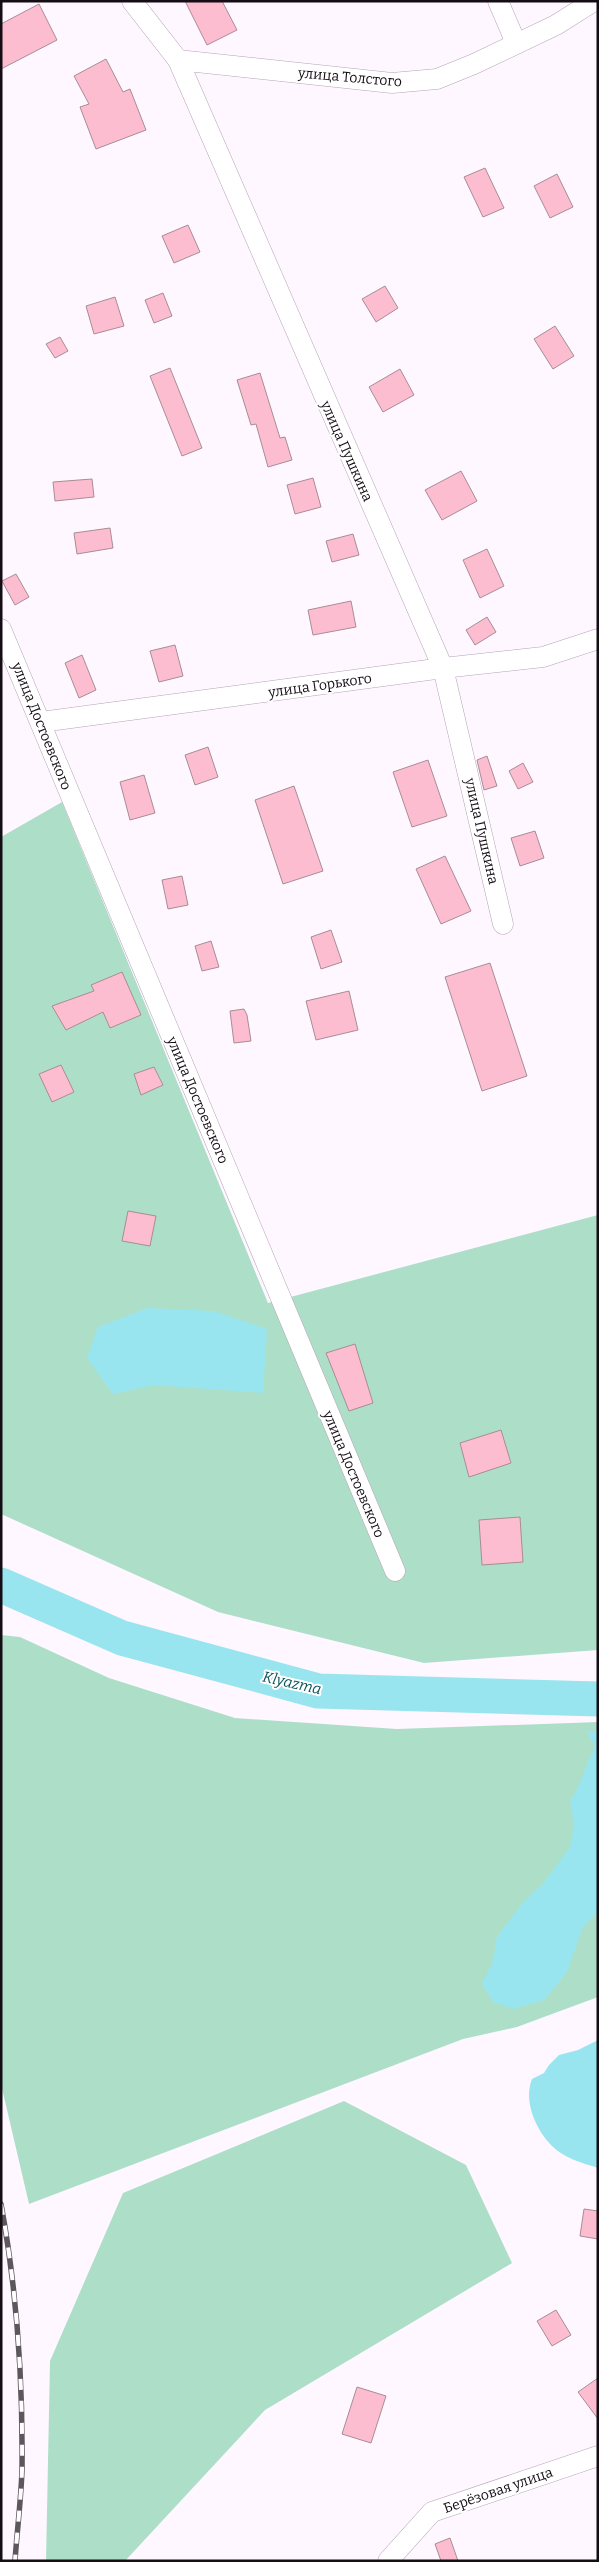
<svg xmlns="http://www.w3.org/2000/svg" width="599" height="2562" viewBox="0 0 599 2562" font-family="Bitter,serif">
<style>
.green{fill:#addfc8}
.water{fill:#98e5f0}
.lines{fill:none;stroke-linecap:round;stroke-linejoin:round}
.river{stroke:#98e5f0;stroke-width:35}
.building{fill:#fdbdd0;stroke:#a88c94}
.minor-casing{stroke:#b6a3b7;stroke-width:21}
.minor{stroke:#fff;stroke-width:20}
.rail-casing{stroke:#5d565d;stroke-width:5.5}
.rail{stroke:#fff;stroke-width:4;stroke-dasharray:11;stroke-linecap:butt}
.labels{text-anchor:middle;stroke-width:4;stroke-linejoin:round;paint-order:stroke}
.street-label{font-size:14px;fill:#140d14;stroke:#fff}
.water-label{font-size:15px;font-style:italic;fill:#0d525a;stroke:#fff}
</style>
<rect width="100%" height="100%" fill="#fff7ff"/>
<g class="green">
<path d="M 62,802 L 268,1303 L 598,1215 L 598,1650 L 424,1663 L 218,1612 L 1,1514 L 1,837 Z"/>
<path d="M 1,1635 L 20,1637 L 109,1678 L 235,1718 L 397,1729 L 598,1722 L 598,1997 L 517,2027 L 463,2039 L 29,2204 L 1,2084 Z"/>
<path d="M 344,2101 L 466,2165 L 512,2263 L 265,2410 L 125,2561 L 46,2561 L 50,2361 L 123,2193 Z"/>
</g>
<g class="water">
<path d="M 148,1308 L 214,1311 L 267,1329 L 263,1393 L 154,1385 L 113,1394 L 87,1358 L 98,1327 Z"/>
<path d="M 587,1731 L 598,1731 L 598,1911 L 582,1929 L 567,1972 L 544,2000 L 513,2009 L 493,2002 L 482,1983 L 492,1964 L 497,1937 L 525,1900 L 542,1885 L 570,1847 L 574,1825 L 570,1801 C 582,1784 585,1765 595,1747 Z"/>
<path d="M 598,2040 L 598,2168 C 582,2163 564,2158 552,2146 C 536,2130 523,2101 532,2079 L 544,2073 L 549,2065 L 559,2055 L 578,2050 Z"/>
</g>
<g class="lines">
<path class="river" d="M 1,1585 L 122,1638 L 318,1691 L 598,1699"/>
</g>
<g class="building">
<path d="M 185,1 L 222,1 L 237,30 L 207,45 Z"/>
<path d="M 39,4 L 57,40 L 1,69 L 1,24 Z"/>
<path d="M 106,59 L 123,92 L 130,89 L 146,130 L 96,149 L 80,107 L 89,104 L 74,76 Z"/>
<path d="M 485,168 L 504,208 L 483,217 L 464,177 Z"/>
<path d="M 557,174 L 573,207 L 550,218 L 534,186 Z"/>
<path d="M 188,225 L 200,252 L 174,263 L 162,236 Z"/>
<path d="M 385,286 L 398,308 L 376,322 L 362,299 Z"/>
<path d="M 163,293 L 172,316 L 154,323 L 145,300 Z"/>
<path d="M 115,297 L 124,326 L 94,334 L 86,306 Z"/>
<path d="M 555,326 L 574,356 L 553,369 L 534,339 Z"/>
<path d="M 60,337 L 68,351 L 55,358 L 46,344 Z"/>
<path d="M 170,368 L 202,448 L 182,456 L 150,376 Z"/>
<path d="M 400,369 L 414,395 L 383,412 L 369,387 Z"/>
<path d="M 260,373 L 280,438 L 285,437 L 292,460 L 268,467 L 256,424 L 251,425 L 237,380 Z"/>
<path d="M 461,471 L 477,501 L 442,520 L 425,490 Z"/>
<path d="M 313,478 L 321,507 L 295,514 L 287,485 Z"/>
<path d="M 92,479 L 94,497 L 55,501 L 53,482 Z"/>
<path d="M 110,528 L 113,548 L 77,554 L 74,533 Z"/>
<path d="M 353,534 L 359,555 L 332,562 L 326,541 Z"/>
<path d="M 487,549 L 504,586 L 480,598 L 463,560 Z"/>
<path d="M 16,574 L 29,597 L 15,605 L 2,581 Z"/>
<path d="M 351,601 L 356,627 L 313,635 L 308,610 Z"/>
<path d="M 487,617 L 496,632 L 475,645 L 466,630 Z"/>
<path d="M 175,645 L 183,676 L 159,682 L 150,651 Z"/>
<path d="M 82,655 L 96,690 L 79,698 L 65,663 Z"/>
<path d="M 208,747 L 218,777 L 195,785 L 185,755 Z"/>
<path d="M 487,756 L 497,786 L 484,790 L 477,760 Z"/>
<path d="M 428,760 L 447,816 L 412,827 L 393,772 Z"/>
<path d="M 523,763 L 533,782 L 518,789 L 509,771 Z"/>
<path d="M 144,775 L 155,813 L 130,820 L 120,782 Z"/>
<path d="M 294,786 L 323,871 L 283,884 L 255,800 Z"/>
<path d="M 535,831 L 544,858 L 520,866 L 511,838 Z"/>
<path d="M 445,856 L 471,911 L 441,924 L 416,869 Z"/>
<path d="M 182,876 L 188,905 L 168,909 L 162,880 Z"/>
<path d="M 331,930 L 342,962 L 321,969 L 311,937 Z"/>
<path d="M 211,941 L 219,967 L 202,971 L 195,946 Z"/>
<path d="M 490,963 L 527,1076 L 482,1091 L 445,977 Z"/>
<path d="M 122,972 L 141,1015 L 110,1028 L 103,1012 L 66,1030 L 52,1006 L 94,991 L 91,985 Z"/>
<path d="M 349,991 L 358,1030 L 316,1040 L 306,1001 Z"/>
<path d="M 244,1009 L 247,1015 L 251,1041 L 234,1043 L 230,1011 Z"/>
<path d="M 61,1065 L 74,1092 L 52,1102 L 39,1074 Z"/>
<path d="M 154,1067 L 163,1085 L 141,1095 L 134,1074 Z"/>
<path d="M 128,1211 L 156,1216 L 150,1246 L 122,1241 Z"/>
<path d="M 355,1344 L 373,1403 L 349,1411 L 326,1353 Z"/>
<path d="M 501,1430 L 511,1463 L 469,1477 L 460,1443 Z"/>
<path d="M 520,1517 L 523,1562 L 482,1565 L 479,1520 Z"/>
<path d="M 584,2209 L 598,2211 L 598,2239 L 580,2236 Z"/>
<path d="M 556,2310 L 571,2335 L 552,2346 L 537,2321 Z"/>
<path d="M 598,2378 L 598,2419 L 578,2392 Z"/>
<path d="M 357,2387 L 386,2396 L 371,2443 L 342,2434 Z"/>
<path d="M 450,2538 L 458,2561 L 441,2561 L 435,2544 Z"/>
</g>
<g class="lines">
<g class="minor-casing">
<g id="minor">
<path d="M 132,1 L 178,60 L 443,668 L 503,924"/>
<path d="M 498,1 L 516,43"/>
<path d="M 178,60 L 392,83 L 437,79 L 474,64 L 556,25 L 594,1"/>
<path d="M 1,629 L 395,1571"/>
<path d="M 41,722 L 443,668 L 543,657 L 598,639"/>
<path d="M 388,2561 L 432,2512 L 598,2456"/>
</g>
</g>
<use href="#minor" class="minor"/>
<g class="rail-casing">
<path id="rail" d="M 1,2204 C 17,2291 23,2382 22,2470 C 21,2500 17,2531 15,2561"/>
</g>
<use href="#rail" class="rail"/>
</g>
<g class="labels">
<g class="street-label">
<text transform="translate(350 77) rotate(5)" y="5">улица Толстого</text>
<text transform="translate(347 451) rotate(66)" y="5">улица Пушкина</text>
<text transform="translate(320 685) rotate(-8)" y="5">улица Горького</text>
<text transform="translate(42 726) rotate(68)" y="5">улица Достоевского</text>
<text transform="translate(482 831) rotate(77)" y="5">улица Пушкина</text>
<text transform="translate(198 1100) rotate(67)" y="5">улица Достоевского</text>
<text transform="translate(354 1474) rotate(67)" y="5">улица Достоевского</text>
<text transform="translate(498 2490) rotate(-19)" y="5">Берёзовая улица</text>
</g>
<g class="water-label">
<text transform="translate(292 1683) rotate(13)" y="5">Klyazma</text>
</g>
</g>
<rect width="599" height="2562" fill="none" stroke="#140d14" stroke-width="5"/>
</svg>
